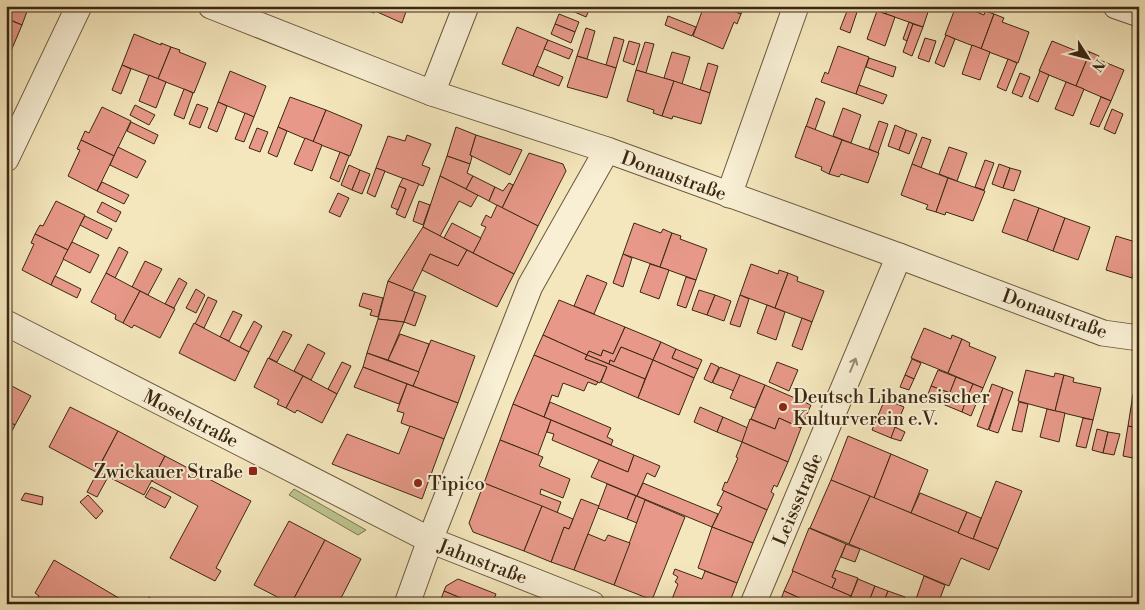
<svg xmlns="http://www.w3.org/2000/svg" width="1145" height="610" viewBox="0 0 1145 610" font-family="'Libre Bodoni',serif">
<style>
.green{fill:#bdc590;stroke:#7c7651}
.building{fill:#e79888;stroke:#3b2712}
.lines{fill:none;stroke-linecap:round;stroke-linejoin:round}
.street-casing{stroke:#6a573d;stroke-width:27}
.street{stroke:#f8efd4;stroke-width:25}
.oneway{stroke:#9a8b73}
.poi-dot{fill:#8f2418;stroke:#f8efd4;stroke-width:2}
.labels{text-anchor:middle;stroke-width:4;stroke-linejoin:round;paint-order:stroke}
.street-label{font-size:19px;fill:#3b2712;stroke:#f8efd4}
.poi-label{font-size:19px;fill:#3b2712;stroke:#f8efd4;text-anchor:start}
</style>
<rect width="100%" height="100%" fill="#f5e7bd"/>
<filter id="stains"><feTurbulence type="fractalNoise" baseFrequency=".004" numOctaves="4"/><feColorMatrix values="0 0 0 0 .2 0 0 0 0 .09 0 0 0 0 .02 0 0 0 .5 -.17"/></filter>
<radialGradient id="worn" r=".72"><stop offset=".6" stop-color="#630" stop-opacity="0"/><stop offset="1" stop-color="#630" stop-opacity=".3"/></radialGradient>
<path class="green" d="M 294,489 L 366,530 L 358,535 L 289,495 Z"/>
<g class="building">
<path d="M 6,6 L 29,6 L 22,25 L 6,18 Z"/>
<path d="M 366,6 L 408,6 L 402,23 L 375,11 L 374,13 L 365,10 Z"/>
<path d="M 561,6 L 585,6 L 590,8 L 586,17 Z"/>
<path d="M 704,6 L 721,6 L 741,14 L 737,24 L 734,22 L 723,49 L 693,36 Z"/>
<path d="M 721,6 L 744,6 L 741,14 Z"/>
<path d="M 849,6 L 859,6 L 850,33 L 840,29 Z"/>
<path d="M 865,6 L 889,6 L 886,14 Z"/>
<path d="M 889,6 L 930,6 L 923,27 L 886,14 Z"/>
<path d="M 956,6 L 962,6 L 984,15 L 985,11 L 994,14 L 981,49 L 945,35 Z"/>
<path d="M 877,11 L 895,17 L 885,46 L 867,39 Z"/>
<path d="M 559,14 L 579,22 L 575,32 L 555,24 Z"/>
<path d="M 994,14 L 1004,18 L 1002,22 L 1029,32 L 1018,63 L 981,49 Z"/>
<path d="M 668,16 L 696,27 L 692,36 L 665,25 Z"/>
<path d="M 12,21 L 22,25 L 11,51 L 6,49 L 6,36 Z"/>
<path d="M 909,22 L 913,24 L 907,41 L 903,39 Z"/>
<path d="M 555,24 L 575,32 L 571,43 L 551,34 Z"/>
<path d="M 913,24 L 923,27 L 912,56 L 903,52 Z"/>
<path d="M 517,27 L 548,40 L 533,76 L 502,64 Z"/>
<path d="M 586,28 L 595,31 L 587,59 L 577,56 Z"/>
<path d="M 134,34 L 161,45 L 161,43 L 171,47 L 158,79 L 122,65 Z"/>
<path d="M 946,35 L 955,39 L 944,67 L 935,63 Z"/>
<path d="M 614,37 L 624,40 L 616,68 L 606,65 Z"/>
<path d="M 925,38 L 936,41 L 929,62 L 918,58 Z"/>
<path d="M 548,40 L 573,50 L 569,59 L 544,49 Z"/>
<path d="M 629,41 L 640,44 L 634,65 L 623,61 Z"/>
<path d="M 1052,41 L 1079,52 L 1080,48 L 1090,52 L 1076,86 L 1039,71 Z"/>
<path d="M 645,42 L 654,44 L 646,73 L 636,70 Z"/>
<path d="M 972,45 L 990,52 L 980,80 L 962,74 Z"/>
<path d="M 838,46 L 869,57 L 856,94 L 821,82 L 825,72 L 828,74 Z"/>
<path d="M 171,47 L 180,50 L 179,52 L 206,63 L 194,93 L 158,79 Z"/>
<path d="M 672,52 L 690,57 L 682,84 L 664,78 Z"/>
<path d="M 1090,52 L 1099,56 L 1097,59 L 1124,70 L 1111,101 L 1076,86 Z"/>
<path d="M 577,56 L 616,68 L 607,98 L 567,87 Z"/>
<path d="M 869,58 L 896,67 L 893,77 L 866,67 Z"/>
<path d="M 1008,59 L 1017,63 L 1006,91 L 997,87 Z"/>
<path d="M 708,63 L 718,66 L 710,93 L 700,90 Z"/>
<path d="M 122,65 L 131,69 L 121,94 L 112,90 Z"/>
<path d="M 537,66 L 563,77 L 559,86 L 533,76 Z"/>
<path d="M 636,70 L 674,81 L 662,116 L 653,113 L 654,110 L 627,101 Z"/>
<path d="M 230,71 L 266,86 L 254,117 L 218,102 Z"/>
<path d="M 1040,71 L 1049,75 L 1038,102 L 1029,98 Z"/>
<path d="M 1020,73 L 1030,77 L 1022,97 L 1012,93 Z"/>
<path d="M 149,75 L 166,82 L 156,108 L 139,101 Z"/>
<path d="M 674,81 L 710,93 L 701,124 L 673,116 L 672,119 L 662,116 Z"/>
<path d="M 1066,82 L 1084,89 L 1073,116 L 1055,109 Z"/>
<path d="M 859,85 L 887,95 L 883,104 L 856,94 Z"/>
<path d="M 184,89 L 193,93 L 184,119 L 174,115 Z"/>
<path d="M 290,97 L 326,110 L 313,142 L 278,127 Z"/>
<path d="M 1101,97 L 1111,101 L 1099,127 L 1090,124 Z"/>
<path d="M 816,98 L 825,102 L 815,130 L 806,127 Z"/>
<path d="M 218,102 L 227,106 L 217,132 L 208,128 Z"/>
<path d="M 197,104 L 208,108 L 200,128 L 189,124 Z"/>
<path d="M 135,105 L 155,115 L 149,125 L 130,115 Z"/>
<path d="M 102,107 L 131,121 L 114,156 L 81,140 L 85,131 L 89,133 Z"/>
<path d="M 843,108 L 861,115 L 851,143 L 833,136 Z"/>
<path d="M 1112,109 L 1123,114 L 1115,134 L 1104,129 Z"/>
<path d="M 326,110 L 362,125 L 350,156 L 313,142 Z"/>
<path d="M 245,113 L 254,117 L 244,142 L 235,139 Z"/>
<path d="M 879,121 L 888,124 L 878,153 L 869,149 Z"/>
<path d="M 131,122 L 158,135 L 154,144 L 127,131 Z"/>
<path d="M 895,125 L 906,130 L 899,150 L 888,146 Z"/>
<path d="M 806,126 L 842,140 L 829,174 L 821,170 L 822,167 L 795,157 Z"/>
<path d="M 278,127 L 287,131 L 277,157 L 268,153 Z"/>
<path d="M 456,127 L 476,135 L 470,155 L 472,157 L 470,164 L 447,156 Z"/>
<path d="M 257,128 L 268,132 L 260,152 L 249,148 Z"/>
<path d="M 906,130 L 917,134 L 909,154 L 899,150 Z"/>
<path d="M 407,135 L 431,144 L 422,165 L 430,168 L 423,186 L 376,168 L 388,136 L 405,141 Z"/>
<path d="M 476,135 L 522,150 L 510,175 L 470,155 Z"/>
<path d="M 922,137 L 931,140 L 921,168 L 912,164 Z"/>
<path d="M 305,138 L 322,145 L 312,171 L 294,164 Z"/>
<path d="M 81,140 L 114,156 L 97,191 L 68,176 L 80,150 L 77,149 Z"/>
<path d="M 842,140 L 879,153 L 868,183 L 841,174 L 839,177 L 829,174 Z"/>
<path d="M 118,147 L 146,161 L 137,178 L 110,165 Z"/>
<path d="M 949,147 L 967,153 L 957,181 L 939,174 Z"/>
<path d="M 340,152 L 349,156 L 339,182 L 330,178 Z"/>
<path d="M 529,153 L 563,164 L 566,171 L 538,226 L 502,208 Z"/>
<path d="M 447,156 L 470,164 L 467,173 L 473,176 L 466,189 L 440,176 Z"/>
<path d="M 985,160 L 994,163 L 984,190 L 975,187 Z"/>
<path d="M 912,164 L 948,178 L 936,212 L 926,209 L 928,205 L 901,195 Z"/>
<path d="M 999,164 L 1010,168 L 1003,188 L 992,184 Z"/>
<path d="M 349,165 L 360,170 L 352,190 L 341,185 Z"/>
<path d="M 376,168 L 385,171 L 375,197 L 367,193 Z"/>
<path d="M 1010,168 L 1021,171 L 1014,191 L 1003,188 Z"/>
<path d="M 360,170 L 370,174 L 362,194 L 352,190 Z"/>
<path d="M 440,176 L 478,195 L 471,207 L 459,201 L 440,236 L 423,227 Z"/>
<path d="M 473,176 L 495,187 L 489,201 L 466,189 Z"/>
<path d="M 403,178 L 419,184 L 405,218 L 396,214 L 406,189 L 399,186 Z"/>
<path d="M 948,178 L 985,191 L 973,221 L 946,212 L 945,215 L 936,212 Z"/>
<path d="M 102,182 L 129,195 L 124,204 L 97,191 Z"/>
<path d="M 509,183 L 513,185 L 502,208 L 489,201 L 495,187 L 503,191 Z"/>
<path d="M 399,186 L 406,189 L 398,210 L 391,207 Z"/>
<path d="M 338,193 L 349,198 L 340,217 L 329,212 Z"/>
<path d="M 1014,199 L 1039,208 L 1027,241 L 1002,232 Z"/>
<path d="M 56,201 L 85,215 L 68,250 L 35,234 L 40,225 L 43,226 Z"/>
<path d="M 419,201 L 430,205 L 423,225 L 413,221 Z"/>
<path d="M 102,202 L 121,212 L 116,222 L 97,212 Z"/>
<path d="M 497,205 L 538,226 L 514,274 L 473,253 L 486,227 L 481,225 L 486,215 L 491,218 Z"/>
<path d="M 1039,208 L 1065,218 L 1053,251 L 1027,241 Z"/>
<path d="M 85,216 L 112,229 L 107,239 L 80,225 Z"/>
<path d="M 1065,218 L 1090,227 L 1078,260 L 1053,251 Z"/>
<path d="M 452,223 L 481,238 L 473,253 L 444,238 Z"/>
<path d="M 634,223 L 661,233 L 663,229 L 672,233 L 660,267 L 623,254 Z"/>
<path d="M 423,227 L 467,250 L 458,266 L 430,254 L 412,291 L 388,281 Z"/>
<path d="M 672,233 L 681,236 L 680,239 L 707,249 L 696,280 L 660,267 Z"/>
<path d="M 35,234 L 68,250 L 51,285 L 22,270 L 34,244 L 31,243 Z"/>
<path d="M 1116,236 L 1139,243 L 1139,255 L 1132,278 L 1106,270 Z"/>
<path d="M 72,242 L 99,255 L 90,273 L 63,259 Z"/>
<path d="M 119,247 L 128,252 L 115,278 L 106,273 Z"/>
<path d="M 467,250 L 514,274 L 497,307 L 422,270 L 430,254 L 458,266 Z"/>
<path d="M 623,254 L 632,258 L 623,287 L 613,283 Z"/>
<path d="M 1139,255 L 1139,279 L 1132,278 Z"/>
<path d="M 145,261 L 162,269 L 148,295 L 132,287 Z"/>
<path d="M 650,264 L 669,270 L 659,299 L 640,292 Z"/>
<path d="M 751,264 L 778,274 L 779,270 L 788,273 L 775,308 L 740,295 Z"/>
<path d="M 106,273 L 140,291 L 123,323 L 115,319 L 116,315 L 91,302 Z"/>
<path d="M 788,273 L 798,277 L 797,281 L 824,291 L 812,322 L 775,308 Z"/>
<path d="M 587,275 L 607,283 L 594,314 L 574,306 Z"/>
<path d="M 55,276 L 81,289 L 77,298 L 51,285 Z"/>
<path d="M 686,277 L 696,280 L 686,308 L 677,305 Z"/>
<path d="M 179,278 L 187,283 L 174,308 L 165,304 Z"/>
<path d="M 388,281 L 415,292 L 404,322 L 378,319 Z"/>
<path d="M 196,289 L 205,295 L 196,313 L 186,308 Z"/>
<path d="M 699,290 L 715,295 L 707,315 L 692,310 Z"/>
<path d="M 140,291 L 175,309 L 160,338 L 134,325 L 132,328 L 123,323 Z"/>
<path d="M 415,292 L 426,296 L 415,326 L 404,322 Z"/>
<path d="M 363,293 L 383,298 L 378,317 L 370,315 L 372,310 L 359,306 Z"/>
<path d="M 715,295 L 731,301 L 724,321 L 707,315 Z"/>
<path d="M 740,295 L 749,299 L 740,327 L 730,324 Z"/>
<path d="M 208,297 L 217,301 L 204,328 L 195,324 Z"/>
<path d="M 559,300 L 625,327 L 613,354 L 603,350 L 601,356 L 589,351 L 587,355 L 543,335 Z"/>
<path d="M 767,305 L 785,312 L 776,340 L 757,333 Z"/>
<path d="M 233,311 L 242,315 L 229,341 L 220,337 Z"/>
<path d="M 802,318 L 812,322 L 802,350 L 792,346 Z"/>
<path d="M 378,319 L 404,322 L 388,360 L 367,353 Z"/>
<path d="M 254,321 L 262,326 L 249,352 L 240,347 Z"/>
<path d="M 194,323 L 249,352 L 235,381 L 179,353 Z"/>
<path d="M 625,327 L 661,342 L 653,360 L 621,347 L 614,362 L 610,360 L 609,364 L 587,355 L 589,351 L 601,356 L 603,350 L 613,354 Z"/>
<path d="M 924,328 L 951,339 L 952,335 L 962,339 L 948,373 L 911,358 Z"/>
<path d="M 283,331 L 292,335 L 277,362 L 269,358 Z"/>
<path d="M 400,334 L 429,344 L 419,372 L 388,360 Z"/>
<path d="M 543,335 L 587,355 L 585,359 L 607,367 L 600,383 L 534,355 Z"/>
<path d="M 962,339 L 970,343 L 969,346 L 996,357 L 983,388 L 948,373 Z"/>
<path d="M 431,340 L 475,356 L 458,403 L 413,386 Z"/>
<path d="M 661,342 L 676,349 L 672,358 L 698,369 L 694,378 L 653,360 Z"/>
<path d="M 308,344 L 325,353 L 311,380 L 294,371 Z"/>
<path d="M 621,347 L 653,360 L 645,379 L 609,364 L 610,360 L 614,362 Z"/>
<path d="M 676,349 L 702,360 L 698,369 L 672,358 Z"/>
<path d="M 367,353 L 419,372 L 413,386 L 363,367 Z"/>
<path d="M 534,355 L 598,382 L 596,385 L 588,382 L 584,391 L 563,383 L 558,397 L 552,395 L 544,417 L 513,404 Z"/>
<path d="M 587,355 L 645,379 L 638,398 L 601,382 L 607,367 L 585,359 Z"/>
<path d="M 268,358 L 303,376 L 286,408 L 277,404 L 279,400 L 254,387 Z"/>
<path d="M 912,359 L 921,363 L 914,379 L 905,375 Z"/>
<path d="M 653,360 L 694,378 L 679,415 L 638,398 Z"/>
<path d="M 342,362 L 351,366 L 337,394 L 328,389 Z"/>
<path d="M 777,362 L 798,370 L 789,391 L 769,382 Z"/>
<path d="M 711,363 L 719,367 L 712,383 L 704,379 Z"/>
<path d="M 363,367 L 407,384 L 399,404 L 354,387 Z"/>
<path d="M 720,367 L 740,375 L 734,391 L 713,383 L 713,381 Z"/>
<path d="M 938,370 L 956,377 L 950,393 L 931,386 Z"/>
<path d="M 1026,370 L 1054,377 L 1055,373 L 1064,375 L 1055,411 L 1018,401 Z"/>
<path d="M 740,375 L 765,385 L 755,408 L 730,398 Z"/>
<path d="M 905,375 L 914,379 L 909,390 L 900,387 Z"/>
<path d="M 1064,375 L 1074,378 L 1073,382 L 1101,388 L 1093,420 L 1055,411 Z"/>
<path d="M 303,376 L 337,394 L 322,423 L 297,410 L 295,413 L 286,408 Z"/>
<path d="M 956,377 L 973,384 L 962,412 L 945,405 Z"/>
<path d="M 6,383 L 31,396 L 15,425 L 6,420 Z"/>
<path d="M 407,384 L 458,403 L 444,439 L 401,423 L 404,413 L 397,411 Z"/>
<path d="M 973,384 L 983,388 L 976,404 L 966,400 Z"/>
<path d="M 992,384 L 1003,388 L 988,430 L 977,426 Z"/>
<path d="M 765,385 L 811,405 L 801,428 L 779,418 L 775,429 L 751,419 Z"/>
<path d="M 931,386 L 950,393 L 945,405 L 927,397 Z"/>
<path d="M 1003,388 L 1013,392 L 998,433 L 989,430 Z"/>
<path d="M 1133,394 L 1139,395 L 1139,428 L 1128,426 Z"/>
<path d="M 885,399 L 904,407 L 891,438 L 872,430 Z"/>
<path d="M 966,400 L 976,404 L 971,416 L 962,412 Z"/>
<path d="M 550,402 L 611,428 L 607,437 L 613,440 L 611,445 L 544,417 Z"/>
<path d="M 1019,402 L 1028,404 L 1022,432 L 1012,430 Z"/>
<path d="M 513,404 L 551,420 L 538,455 L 500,440 Z"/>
<path d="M 70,407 L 118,431 L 96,472 L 49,447 Z"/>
<path d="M 700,407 L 723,417 L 717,432 L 694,422 Z"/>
<path d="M 1047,409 L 1065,413 L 1059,442 L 1040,437 Z"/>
<path d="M 723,417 L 748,428 L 742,442 L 717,432 Z"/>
<path d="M 779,418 L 801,428 L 788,462 L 742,442 L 750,419 L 775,429 Z"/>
<path d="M 1083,418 L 1093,420 L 1086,448 L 1076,446 Z"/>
<path d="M 6,420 L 15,425 L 7,441 L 6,441 Z"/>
<path d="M 551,420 L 634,455 L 628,472 L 552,440 L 554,434 L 547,432 Z"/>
<path d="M 410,426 L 444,439 L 422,499 L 332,464 L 347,434 L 399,454 Z"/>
<path d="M 1128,426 L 1138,428 L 1133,458 L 1123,456 Z"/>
<path d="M 895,427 L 905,432 L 901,441 L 891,438 Z"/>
<path d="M 1097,429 L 1108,432 L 1103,453 L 1092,450 Z"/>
<path d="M 118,431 L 165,456 L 144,495 L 97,471 Z"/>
<path d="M 1108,432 L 1120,434 L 1114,455 L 1103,453 Z"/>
<path d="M 848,436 L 891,454 L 874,498 L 831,480 Z"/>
<path d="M 500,440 L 543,457 L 539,466 L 570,479 L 563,498 L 541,489 L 540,494 L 561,502 L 557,513 L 484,483 Z"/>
<path d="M 742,442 L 788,462 L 777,487 L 774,485 L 771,492 L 774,494 L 767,510 L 722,490 L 725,482 L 727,483 L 738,458 L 736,457 Z"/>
<path d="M 891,454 L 928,470 L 911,513 L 874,498 Z"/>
<path d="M 634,455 L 660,466 L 655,477 L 647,473 L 637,496 L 591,477 L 599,460 L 628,472 Z"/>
<path d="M 165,456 L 251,501 L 216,568 L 221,571 L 215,581 L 170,558 L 198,506 L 152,481 Z"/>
<path d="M 98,471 L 108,477 L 97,497 L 87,492 Z"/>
<path d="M 831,480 L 870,496 L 849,544 L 810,528 Z"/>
<path d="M 996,481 L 1022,491 L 998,549 L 973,539 Z"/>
<path d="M 484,483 L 542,506 L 524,551 L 473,532 L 469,523 Z"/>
<path d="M 643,483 L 718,514 L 712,527 L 637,496 Z"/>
<path d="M 607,484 L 636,496 L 627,519 L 598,508 Z"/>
<path d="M 151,487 L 171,497 L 165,508 L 145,497 Z"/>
<path d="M 724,491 L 767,510 L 753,543 L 712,527 L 722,507 L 717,505 Z"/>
<path d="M 25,493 L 43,497 L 42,505 L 21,500 Z"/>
<path d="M 920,493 L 967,512 L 958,533 L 911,513 Z"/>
<path d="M 88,495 L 103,511 L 96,519 L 80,502 Z"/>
<path d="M 636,496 L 646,500 L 637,523 L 627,519 Z"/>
<path d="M 870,496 L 998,549 L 989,570 L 961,558 L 949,586 L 849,544 Z"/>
<path d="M 581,499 L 599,506 L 574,570 L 551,562 L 564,527 L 569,529 Z"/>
<path d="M 645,500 L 685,517 L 652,600 L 614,585 Z"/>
<path d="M 542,506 L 573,519 L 569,529 L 564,527 L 551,562 L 524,551 Z"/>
<path d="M 967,512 L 981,518 L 973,539 L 958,533 Z"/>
<path d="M 289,521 L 325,540 L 291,604 L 254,585 Z"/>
<path d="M 712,527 L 753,543 L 737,583 L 698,568 Z"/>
<path d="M 809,528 L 846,544 L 832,577 L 836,579 L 832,588 L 792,571 Z"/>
<path d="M 588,534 L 605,541 L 608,535 L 630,543 L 614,585 L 574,570 Z"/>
<path d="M 325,540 L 361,559 L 338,604 L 291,604 Z"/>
<path d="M 846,544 L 860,549 L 855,562 L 841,557 Z"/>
<path d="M 54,560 L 129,604 L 35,604 L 39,596 L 35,593 Z"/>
<path d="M 675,569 L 702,579 L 705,571 L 737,583 L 729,604 L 670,604 L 678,584 L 675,582 L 678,577 L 673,574 Z"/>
<path d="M 835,570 L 858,578 L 851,596 L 832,588 L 836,579 L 832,577 Z"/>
<path d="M 793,571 L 851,596 L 848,604 L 813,604 L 784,591 Z"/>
<path d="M 924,576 L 945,585 L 938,604 L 919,604 L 915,602 Z"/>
<path d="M 458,579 L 496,594 L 492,604 L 475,604 L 444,591 L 446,586 Z"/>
<path d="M 858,579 L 875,586 L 868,604 L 848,604 Z"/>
<path d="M 875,586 L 888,591 L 883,604 L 868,604 Z"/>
<path d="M 444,591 L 475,604 L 439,604 Z"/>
<path d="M 784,591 L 813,604 L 785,604 L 780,602 Z"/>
<path d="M 888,591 L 905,597 L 902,604 L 883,604 Z"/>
<path d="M 149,597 L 160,604 L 146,604 Z"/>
</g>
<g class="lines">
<g class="street-casing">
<g id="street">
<path d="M 211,6 L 432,93 L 607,150 L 899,256 L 1103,333 L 1139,338"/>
<path d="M 1116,6 L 1139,14"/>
<path d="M 432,93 L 466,6"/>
<path d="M 6,159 L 79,6"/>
<path d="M 729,195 L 796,6"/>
<path d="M 6,323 L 430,540 L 592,604"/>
<path d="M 407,604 L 430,540 L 530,286 L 607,150"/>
<path d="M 753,604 L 899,256"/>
</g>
</g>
<use href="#street" class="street"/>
</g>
<defs><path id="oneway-shaft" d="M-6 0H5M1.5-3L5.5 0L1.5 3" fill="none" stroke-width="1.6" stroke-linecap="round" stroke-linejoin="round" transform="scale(1.25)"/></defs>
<use class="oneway" href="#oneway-shaft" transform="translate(853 365) rotate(-67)"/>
<g class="poi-dot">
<circle cx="783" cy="407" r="5"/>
<rect x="248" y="466" width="10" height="10" rx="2.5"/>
<circle cx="418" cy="483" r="5"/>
</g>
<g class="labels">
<g class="street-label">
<text transform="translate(674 175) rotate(20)" y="7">Donaustraße</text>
<text transform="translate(1055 313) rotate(20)" y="7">Donaustraße</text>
<text transform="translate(191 418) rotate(27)" y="7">Moselstraße</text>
<text transform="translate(797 499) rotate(-67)" y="7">Leissstraße</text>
<text transform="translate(483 561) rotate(21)" y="7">Jahnstraße</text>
</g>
<g class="poi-label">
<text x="793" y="403">Deutsch Libanesischer<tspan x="793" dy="22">Kulturverein e.V.</tspan></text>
<text x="243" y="478" text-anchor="end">Zwickauer Straße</text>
<text x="428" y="490">Tipico</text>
</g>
</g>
<rect width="1145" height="610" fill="none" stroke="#f5e7bd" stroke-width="25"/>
<rect x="8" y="8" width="1130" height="595" fill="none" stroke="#3b2712" stroke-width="2.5"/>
<rect x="12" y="12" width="1120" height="585" fill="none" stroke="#3b2712"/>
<g transform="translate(1088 58) rotate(126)" stroke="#f8efd4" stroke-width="4" paint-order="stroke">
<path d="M0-4L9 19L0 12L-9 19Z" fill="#3b2712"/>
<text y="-8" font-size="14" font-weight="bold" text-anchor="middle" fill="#3b2712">N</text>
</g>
<rect width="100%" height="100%" filter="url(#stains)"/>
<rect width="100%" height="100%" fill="url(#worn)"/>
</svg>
